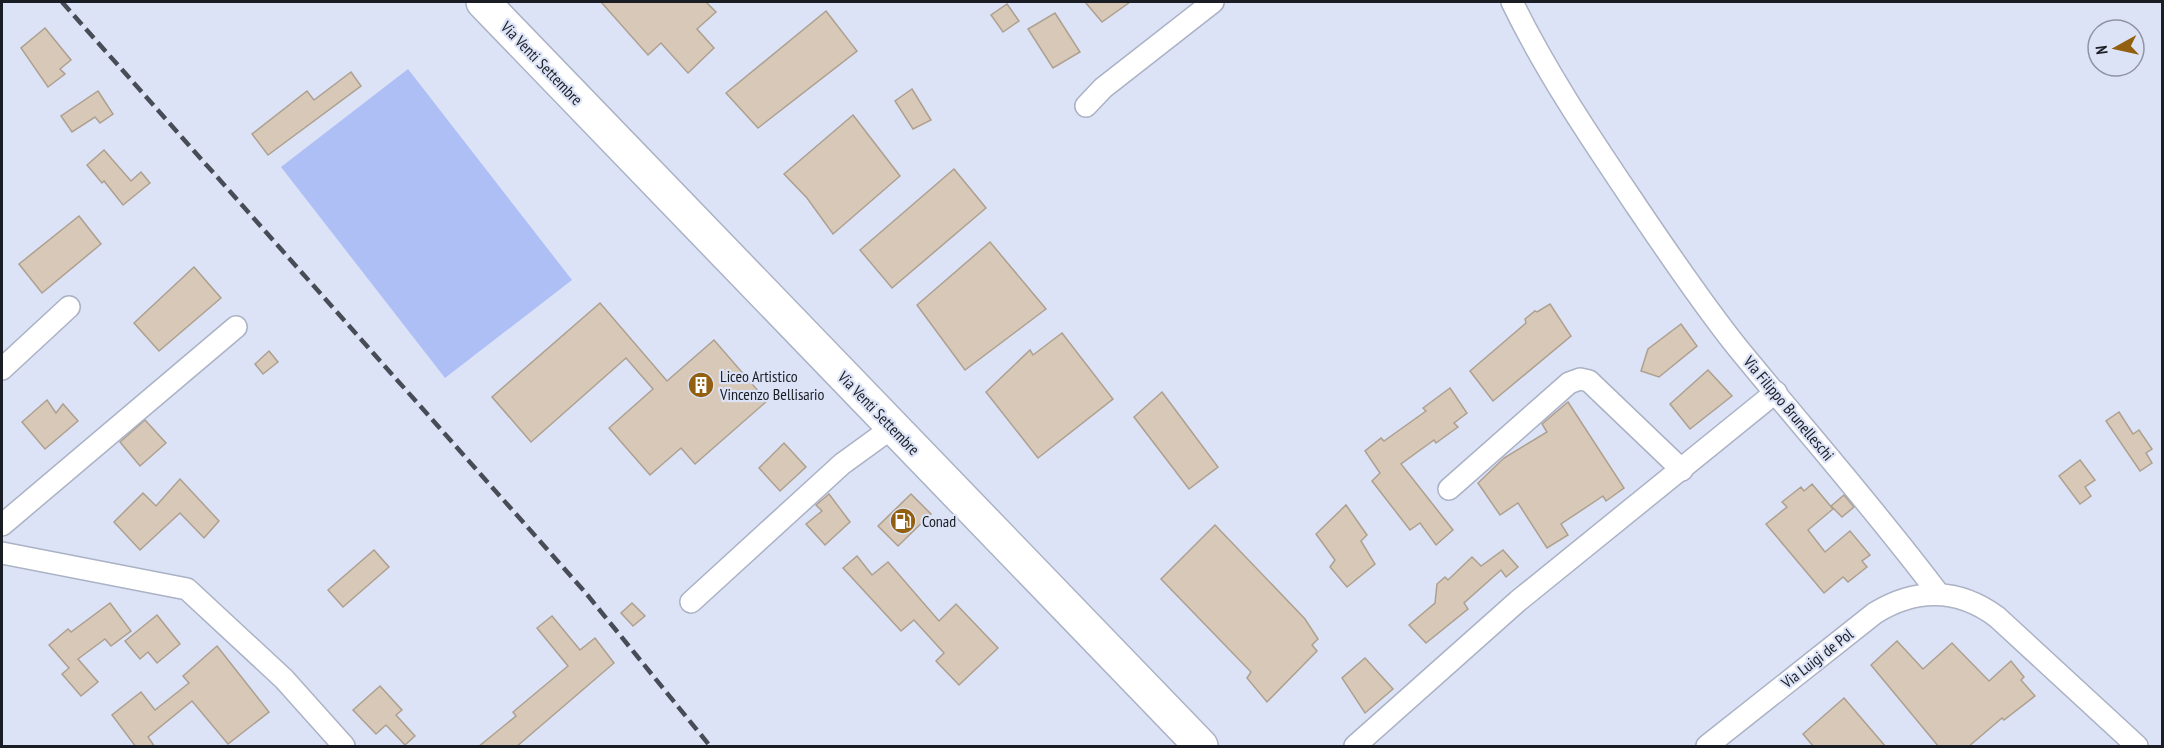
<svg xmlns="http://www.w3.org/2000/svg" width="2164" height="748" viewBox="0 0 2164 748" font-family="'PT Sans Narrow',sans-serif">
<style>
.green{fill:#aebff5}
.building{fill:#d7c8b8;stroke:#aea090;stroke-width:1.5}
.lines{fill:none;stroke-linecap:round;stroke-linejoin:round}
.minor-casing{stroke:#abb2c5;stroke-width:24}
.primary-casing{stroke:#abb2c5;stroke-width:36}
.minor{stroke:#fff;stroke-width:21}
.primary{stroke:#fff;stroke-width:33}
.rail{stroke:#484c56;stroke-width:4.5;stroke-dasharray:12 6;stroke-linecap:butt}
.labels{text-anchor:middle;stroke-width:4.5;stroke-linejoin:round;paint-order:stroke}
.street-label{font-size:16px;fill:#1b1d24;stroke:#dce3f7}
.poi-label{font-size:16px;fill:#1b1d24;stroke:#dce3f7;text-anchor:start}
</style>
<rect width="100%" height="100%" fill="#dce3f7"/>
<path class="green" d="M 408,69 L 572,280 L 445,378 L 281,167 Z"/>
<g class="building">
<path d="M 601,2 L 706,2 L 716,12 L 697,29 L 714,48 L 688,73 L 661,43 L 648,55 Z"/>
<path d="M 1085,2 L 1130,2 L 1102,22 Z"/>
<path d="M 1007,4 L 1019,21 L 1003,32 L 991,15 Z"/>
<path d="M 826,11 L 857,51 L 758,128 L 726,93 Z"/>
<path d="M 1055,13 L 1080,52 L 1053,68 L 1028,29 Z"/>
<path d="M 45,28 L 71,60 L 60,69 L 65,74 L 48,87 L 21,48 Z"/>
<path d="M 351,72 L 361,86 L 268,155 L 252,134 L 307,91 L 314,100 Z"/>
<path d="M 912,89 L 931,120 L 913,129 L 895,101 Z"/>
<path d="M 98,91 L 113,114 L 100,123 L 95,117 L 72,132 L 61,116 Z"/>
<path d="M 853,115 L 900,176 L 833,234 L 807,198 L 784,174 Z"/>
<path d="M 104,150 L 131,181 L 141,172 L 150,183 L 123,205 L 104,181 L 102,183 L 87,165 Z"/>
<path d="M 954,169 L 986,208 L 892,288 L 860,250 Z"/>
<path d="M 79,216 L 101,244 L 42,293 L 19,264 Z"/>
<path d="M 990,242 L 1046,309 L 965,370 L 917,305 Z"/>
<path d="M 194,267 L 221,298 L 159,351 L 134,323 Z"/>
<path d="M 600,303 L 667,381 L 714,340 L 767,401 L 695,464 L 681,448 L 650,475 L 609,428 L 653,389 L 626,358 L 531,442 L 492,397 Z"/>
<path d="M 1550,304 L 1571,336 L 1493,401 L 1470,371 L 1526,323 L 1525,319 L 1535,311 L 1537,312 Z"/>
<path d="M 1681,324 L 1697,346 L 1659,377 L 1641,371 L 1648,349 Z"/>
<path d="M 1062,333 L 1113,399 L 1038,458 L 986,392 L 1030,350 L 1033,355 Z"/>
<path d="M 269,351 L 278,362 L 263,374 L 255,364 Z"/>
<path d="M 1708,370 L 1732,396 L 1690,429 L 1670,404 Z"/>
<path d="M 1450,388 L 1467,413 L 1454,423 L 1458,427 L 1436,443 L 1434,440 L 1401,464 L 1453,530 L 1436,545 L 1420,523 L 1410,530 L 1372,481 L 1380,473 L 1365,451 L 1381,438 L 1384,441 L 1426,411 L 1423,408 Z"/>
<path d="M 1162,392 L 1218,467 L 1189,489 L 1134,417 Z"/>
<path d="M 47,400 L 56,413 L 63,404 L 78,421 L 45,449 L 22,422 Z"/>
<path d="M 1568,402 L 1624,488 L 1606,501 L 1603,496 L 1561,524 L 1568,535 L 1547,548 L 1518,503 L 1500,515 L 1478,483 L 1504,458 L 1547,432 L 1542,424 Z"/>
<path d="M 2119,412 L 2133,434 L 2139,430 L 2152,449 L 2146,453 L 2152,463 L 2140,471 L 2106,421 Z"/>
<path d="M 145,420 L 166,443 L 140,466 L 120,442 Z"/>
<path d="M 784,443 L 806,467 L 780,491 L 759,468 Z"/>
<path d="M 2080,460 L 2095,480 L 2085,487 L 2091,496 L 2080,504 L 2059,476 Z"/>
<path d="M 180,479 L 219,521 L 204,538 L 180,513 L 140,550 L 114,522 L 143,493 L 156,506 Z"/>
<path d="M 1812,484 L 1833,509 L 1808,530 L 1825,552 L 1850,531 L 1870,555 L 1862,561 L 1867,567 L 1848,582 L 1843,577 L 1824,593 L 1766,524 L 1787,507 L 1782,502 L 1801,487 L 1804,491 Z"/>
<path d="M 829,494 L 850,522 L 825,545 L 806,524 L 822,511 L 816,505 Z"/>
<path d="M 911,494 L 931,514 L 898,546 L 878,526 Z"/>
<path d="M 1844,495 L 1854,507 L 1842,517 L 1831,506 Z"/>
<path d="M 1346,505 L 1367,535 L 1361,541 L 1375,564 L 1347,587 L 1330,567 L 1335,560 L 1316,534 Z"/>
<path d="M 1215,525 L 1305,619 L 1318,639 L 1312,645 L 1317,651 L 1267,702 L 1247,678 L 1251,672 L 1161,579 Z"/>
<path d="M 374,550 L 389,567 L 343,607 L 328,590 Z"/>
<path d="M 1503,550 L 1518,567 L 1506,577 L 1501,570 L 1464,603 L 1468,609 L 1426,643 L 1409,625 L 1435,603 L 1437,584 L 1445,577 L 1448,580 L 1472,557 L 1481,566 Z"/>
<path d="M 857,556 L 872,575 L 888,562 L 939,621 L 956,604 L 998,648 L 959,685 L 936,661 L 944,653 L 914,620 L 901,631 L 843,568 Z"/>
<path d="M 110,603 L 131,631 L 111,646 L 105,639 L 78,659 L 98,682 L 81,696 L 62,674 L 69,668 L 49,645 L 68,629 L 71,632 Z"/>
<path d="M 632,603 L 645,616 L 633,626 L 621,613 Z"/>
<path d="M 157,615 L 180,644 L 157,663 L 148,652 L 140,659 L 125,641 Z"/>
<path d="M 552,616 L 580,650 L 595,638 L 614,663 L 516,747 L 478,747 L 516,716 L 513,712 L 568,666 L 537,628 Z"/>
<path d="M 1897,641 L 1923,669 L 1952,643 L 1989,681 L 2011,661 L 2024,677 L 2021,680 L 2035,696 L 2004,720 L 2002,718 L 1968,747 L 1939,747 L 1871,665 Z"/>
<path d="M 217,646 L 269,712 L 228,744 L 192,701 L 148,737 L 155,747 L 136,747 L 112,715 L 141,692 L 155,710 L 189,683 L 183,676 Z"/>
<path d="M 1365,658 L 1393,689 L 1365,713 L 1342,678 Z"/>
<path d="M 380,686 L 402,710 L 396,715 L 415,736 L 405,745 L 386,725 L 376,734 L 353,710 Z"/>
<path d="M 1844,698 L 1886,747 L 1814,747 L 1803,734 Z"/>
</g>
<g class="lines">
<g class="minor-casing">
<g id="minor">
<path d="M 1512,2 C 1547,74 1592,140 1637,207 C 1669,254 1701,302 1737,347 C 1804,429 1874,508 1938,593"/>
<path d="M 1086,106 L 1103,88 L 1213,2"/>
<path d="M 2,369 L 69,307"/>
<path d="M 1449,489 L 1569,383 L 1580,379 L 1589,381 L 1682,470"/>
<path d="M 2,525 L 236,327"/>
<path d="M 2,553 L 187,589 L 284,679 L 344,746"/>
<path d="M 691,602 L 842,464 L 893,427"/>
<path d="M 1355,746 L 1518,601 L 1776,392"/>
<path d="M 1707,746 L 1875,613 C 1916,588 1958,588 1997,617 L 2137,746"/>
</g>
</g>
<g class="primary-casing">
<path id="primary" d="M 483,2 L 1201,746"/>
</g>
<use href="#minor" class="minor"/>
<use href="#primary" class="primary"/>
<path class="rail" d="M 62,2 L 585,592 L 710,746"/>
</g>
<defs>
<g id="building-disc" transform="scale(1.35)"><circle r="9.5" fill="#926010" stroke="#dce3f7"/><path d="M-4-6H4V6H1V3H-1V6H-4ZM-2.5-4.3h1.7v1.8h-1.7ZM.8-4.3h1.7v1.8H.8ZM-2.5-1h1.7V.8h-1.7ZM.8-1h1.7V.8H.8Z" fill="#fff"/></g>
<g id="fuel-disc" transform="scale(1.35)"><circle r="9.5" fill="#926010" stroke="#dce3f7"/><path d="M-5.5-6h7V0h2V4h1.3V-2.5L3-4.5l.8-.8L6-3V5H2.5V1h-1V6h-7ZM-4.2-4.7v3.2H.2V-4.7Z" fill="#fff"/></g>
</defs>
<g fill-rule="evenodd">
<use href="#building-disc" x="701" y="385"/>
<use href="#fuel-disc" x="903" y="521"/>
</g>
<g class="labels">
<g class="street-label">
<text transform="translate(542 63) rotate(46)" y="6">Via Venti Settembre</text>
<text transform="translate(1789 408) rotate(50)" y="6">Via Filippo Brunelleschi</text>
<text transform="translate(879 413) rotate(46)" y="6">Via Venti Settembre</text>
<text transform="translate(1817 658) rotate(-38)" y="6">Via Luigi de Pol</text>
</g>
<g class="poi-label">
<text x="720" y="382">Liceo Artistico<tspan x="720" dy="18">Vincenzo Bellisario</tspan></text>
<text x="922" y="527">Conad</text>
</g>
</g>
<rect width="2164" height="748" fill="none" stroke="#1b1d24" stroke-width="6"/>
<g transform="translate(2116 48) rotate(262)"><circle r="28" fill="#dce3f7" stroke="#8f94a3" stroke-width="1.5"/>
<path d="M0-4.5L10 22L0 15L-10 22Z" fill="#926010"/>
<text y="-9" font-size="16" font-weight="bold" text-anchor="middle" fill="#1b1d24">N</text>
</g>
</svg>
